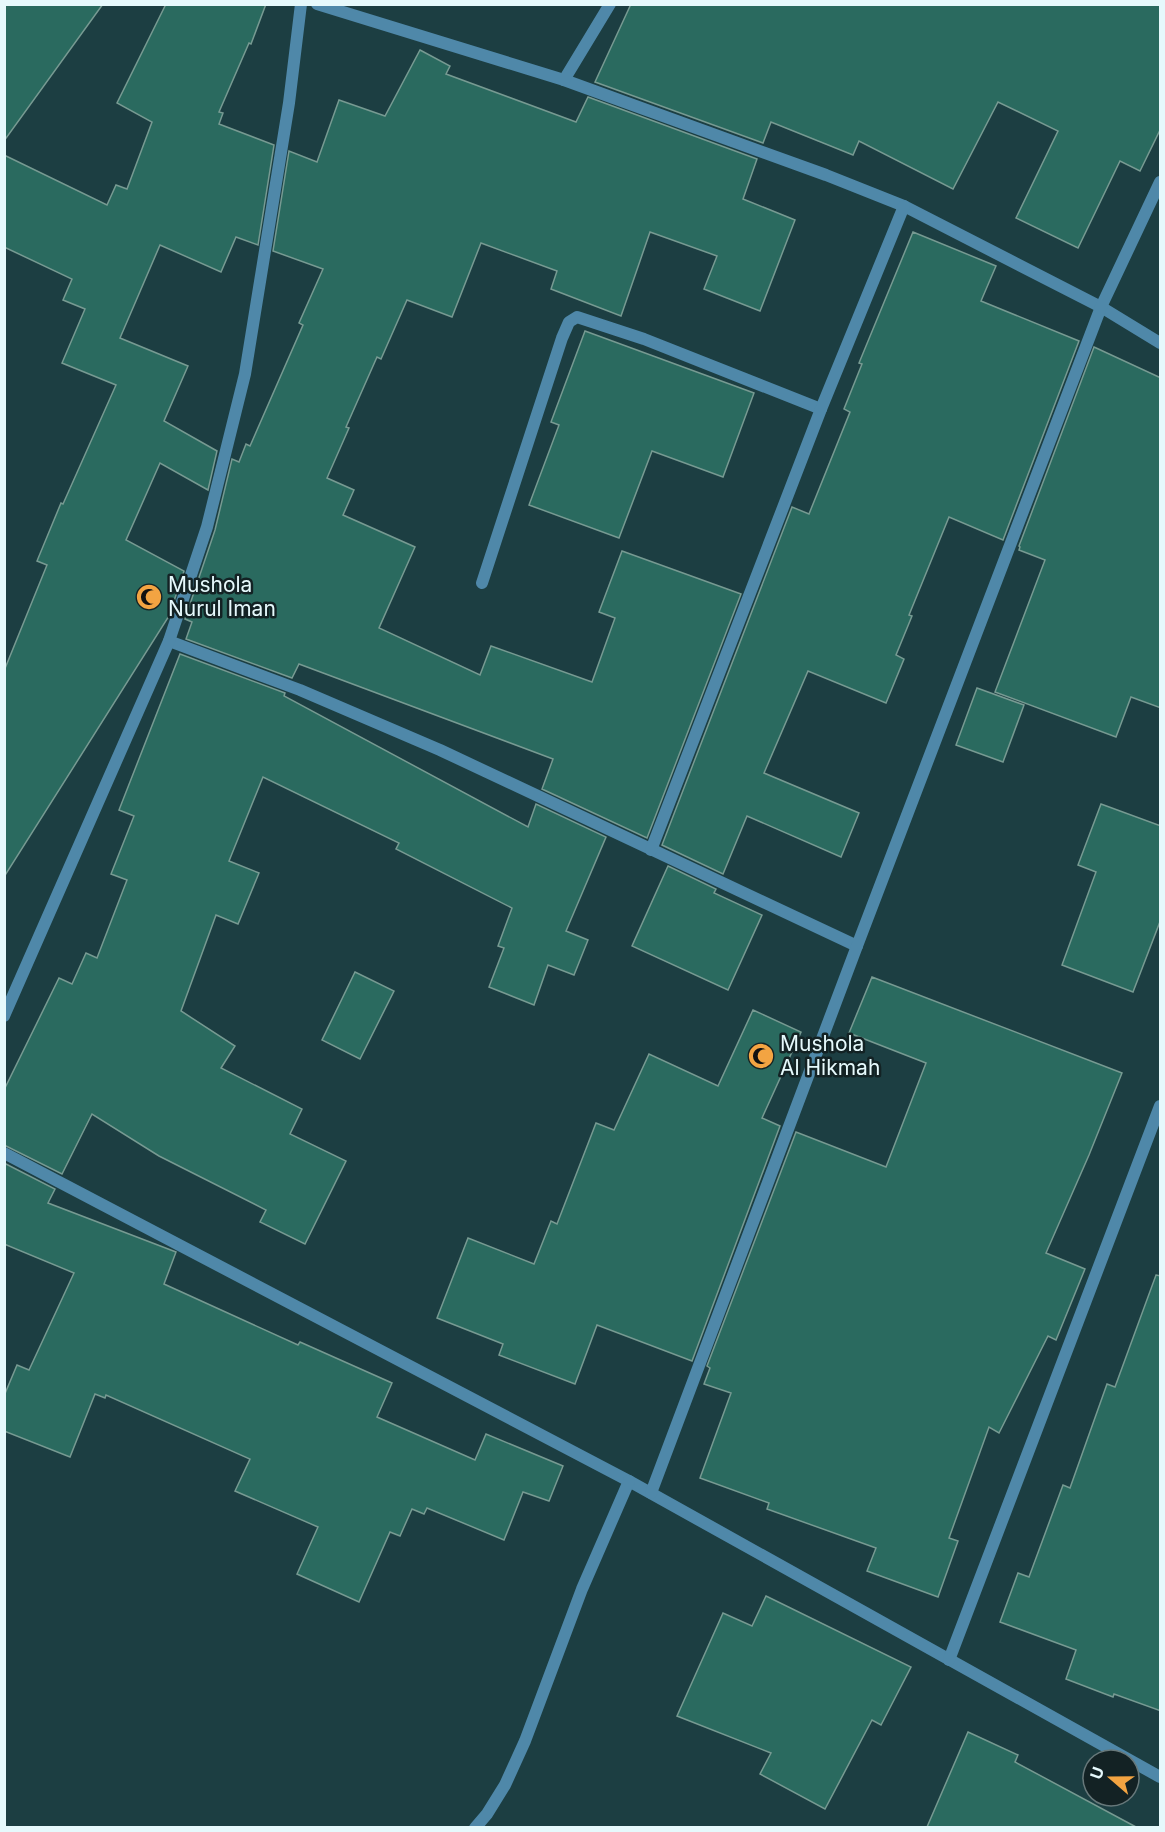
<svg xmlns="http://www.w3.org/2000/svg" width="1165" height="1832" viewBox="0 0 1165 1832" font-family="Inter,sans-serif">
<style>
.building{fill:#2a6a5f;stroke:#779a92;stroke-width:1.5}
.lines{fill:none;stroke-linecap:round;stroke-linejoin:round}
.street{stroke:#4f88a9;stroke-width:12}
.labels{text-anchor:middle;stroke-width:5;stroke-linejoin:round;paint-order:stroke}
.poi-label{font-size:21px;fill:#e6f9fc;stroke:#132224;text-anchor:start}
</style>
<rect width="100%" height="100%" fill="#1c3e42"/>
<g class="building">
<path d="M 4,4 L 103,4 L 4,141 Z"/>
<path d="M 166,4 L 266,4 L 251,44 L 249,43 L 219,112 L 223,113 L 219,124 L 274,145 L 258,245 L 236,237 L 221,272 L 160,245 L 120,338 L 188,366 L 164,421 L 217,451 L 208,490 L 160,463 L 126,540 L 184,571 L 169,616 L 4,877 L 4,671 L 47,565 L 37,561 L 61,503 L 63,504 L 116,385 L 62,363 L 85,309 L 63,300 L 72,279 L 4,247 L 4,155 L 107,205 L 116,185 L 127,189 L 152,122 L 117,103 Z"/>
<path d="M 631,4 L 1161,4 L 1161,128 L 1140,171 L 1120,161 L 1078,248 L 1016,218 L 1058,131 L 998,102 L 953,189 L 859,141 L 853,155 L 771,122 L 763,143 L 595,82 Z"/>
<path d="M 420,50 L 450,66 L 446,74 L 576,122 L 588,97 L 757,159 L 743,199 L 795,220 L 760,311 L 704,289 L 717,256 L 650,232 L 621,316 L 551,289 L 557,271 L 481,243 L 452,317 L 407,300 L 381,359 L 377,357 L 346,427 L 349,428 L 327,478 L 354,490 L 343,515 L 415,547 L 379,628 L 480,675 L 491,646 L 592,682 L 615,618 L 599,612 L 622,551 L 741,594 L 647,838 L 542,789 L 553,759 L 299,664 L 292,678 L 186,639 L 192,622 L 185,619 L 215,530 L 232,459 L 239,462 L 246,444 L 250,446 L 303,325 L 299,323 L 323,269 L 273,251 L 289,151 L 317,162 L 339,100 L 385,116 Z"/>
<path d="M 913,232 L 996,266 L 981,301 L 1079,341 L 1003,540 L 949,517 L 909,615 L 912,616 L 896,655 L 904,659 L 886,703 L 808,671 L 764,773 L 859,813 L 841,857 L 747,816 L 723,874 L 662,845 L 792,507 L 809,514 L 850,412 L 844,409 L 862,364 L 859,363 Z"/>
<path d="M 585,331 L 754,393 L 723,477 L 652,451 L 619,538 L 529,505 L 559,425 L 551,422 Z"/>
<path d="M 1094,347 L 1161,378 L 1161,708 L 1131,697 L 1116,737 L 995,692 L 1045,560 L 1019,550 L 1020,547 L 1019,546 Z"/>
<path d="M 180,654 L 285,693 L 284,696 L 528,827 L 536,804 L 606,837 L 566,931 L 588,940 L 574,975 L 548,965 L 534,1005 L 489,987 L 504,948 L 498,946 L 512,908 L 396,849 L 399,843 L 263,777 L 229,861 L 259,873 L 238,924 L 216,915 L 181,1011 L 235,1046 L 221,1068 L 302,1109 L 290,1134 L 346,1161 L 305,1244 L 260,1222 L 266,1210 L 159,1156 L 92,1114 L 62,1174 L 4,1145 L 4,1090 L 59,978 L 72,984 L 86,953 L 97,958 L 127,880 L 111,874 L 134,816 L 119,810 Z"/>
<path d="M 977,688 L 1024,705 L 1003,762 L 956,745 Z"/>
<path d="M 1101,804 L 1161,826 L 1161,919 L 1133,992 L 1062,965 L 1096,872 L 1078,865 Z"/>
<path d="M 668,866 L 716,889 L 714,893 L 762,915 L 728,990 L 632,946 Z"/>
<path d="M 355,972 L 394,991 L 360,1059 L 322,1040 Z"/>
<path d="M 872,977 L 1122,1073 L 1089,1155 L 1046,1253 L 1085,1269 L 1056,1340 L 1048,1336 L 999,1433 L 989,1427 L 949,1538 L 958,1541 L 938,1597 L 867,1571 L 876,1548 L 767,1509 L 769,1503 L 700,1478 L 731,1393 L 704,1384 L 710,1368 L 707,1366 L 796,1132 L 886,1167 L 926,1063 L 849,1033 Z"/>
<path d="M 753,1010 L 801,1032 L 762,1118 L 780,1126 L 692,1361 L 597,1325 L 575,1384 L 499,1355 L 503,1344 L 437,1318 L 468,1238 L 534,1264 L 551,1221 L 557,1224 L 596,1123 L 614,1130 L 649,1054 L 718,1086 Z"/>
<path d="M 4,1163 L 55,1189 L 48,1203 L 176,1252 L 164,1284 L 298,1345 L 300,1342 L 392,1383 L 377,1417 L 475,1460 L 486,1434 L 563,1466 L 549,1501 L 523,1492 L 504,1540 L 427,1508 L 424,1514 L 412,1509 L 400,1536 L 390,1532 L 359,1602 L 297,1574 L 318,1527 L 235,1491 L 250,1459 L 106,1395 L 105,1398 L 95,1394 L 70,1457 L 4,1431 L 4,1396 L 17,1365 L 29,1370 L 74,1273 L 4,1244 Z"/>
<path d="M 1156,1275 L 1161,1276 L 1161,1711 L 1114,1694 L 1113,1697 L 1066,1679 L 1076,1650 L 1000,1622 L 1018,1573 L 1029,1577 L 1063,1485 L 1070,1488 L 1107,1384 L 1115,1387 Z"/>
<path d="M 766,1596 L 911,1667 L 881,1725 L 872,1720 L 825,1809 L 760,1774 L 771,1753 L 677,1716 L 723,1613 L 752,1626 Z"/>
<path d="M 968,1732 L 1018,1755 L 1015,1762 L 1136,1827 L 927,1827 Z"/>
</g>
<g class="lines">
<g class="street">
<path d="M 317,4 L 564,80 L 826,175 L 904,206 L 1101,307 L 1160,343"/>
<path d="M 564,80 L 610,4"/>
<path d="M 482,583 L 562,338 L 569,322 L 577,317 L 644,339 L 821,409"/>
<path d="M 169,641 L 300,690 L 440,750 L 857,946"/>
<path d="M 651,850 L 821,409 L 904,206"/>
<path d="M 4,1016 L 169,641 L 207,527 L 245,374 L 289,103 L 301,4"/>
<path d="M 4,1153 L 629,1481 L 1160,1777"/>
<path d="M 651,1493 L 857,946 L 1101,307 L 1160,182"/>
<path d="M 949,1660 L 1160,1106"/>
<path d="M 475,1828 L 487,1814 L 505,1785 L 525,1741 L 582,1589 L 629,1481"/>
</g>
</g>
<defs>
<g id="mosque-disc" transform="scale(1.35)"><circle r="9.5" fill="#f3a442" stroke="#132224"/><path d="M3.5-4.9A6 6 0 1 0 3.5 4.9A5 5 0 1 1 3.5-4.9Z" fill="#111"/></g>
</defs>
<g fill-rule="evenodd">
<use href="#mosque-disc" x="149" y="597"/>
<use href="#mosque-disc" x="761" y="1056"/>
</g>
<g class="labels">
<g class="poi-label">
<text x="168" y="592">Mushola<tspan x="168" dy="24">Nurul Iman</tspan></text>
<text x="780" y="1051">Mushola<tspan x="780" dy="24">Al Hikmah</tspan></text>
</g>
</g>
<rect width="1165" height="1832" fill="none" stroke="#e6f9fc" stroke-width="12"/>
<g transform="translate(1111 1778) rotate(290)"><circle r="28" fill="#132224" stroke="#67787a" stroke-width="1.5"/>
<path d="M0-4.5L10 22L0 15L-10 22Z" fill="#f3a442"/>
<text y="-9" font-size="16" font-weight="bold" text-anchor="middle" fill="#e6f9fc">U</text>
</g>
</svg>
